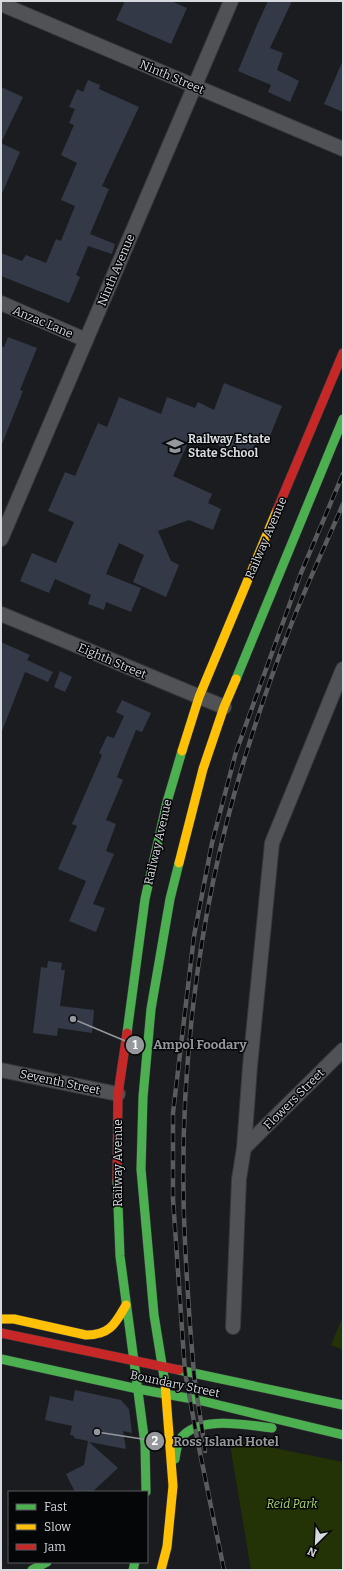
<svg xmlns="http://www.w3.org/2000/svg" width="344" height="1571" viewBox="0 0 344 1571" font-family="Bitter,serif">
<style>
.green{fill:#233305}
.building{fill:#333947}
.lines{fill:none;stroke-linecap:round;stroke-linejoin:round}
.street-casing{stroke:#37383c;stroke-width:16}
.fast-casing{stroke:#37383c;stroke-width:10}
.slow-casing{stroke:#37383c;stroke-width:10}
.jam-casing{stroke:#37383c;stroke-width:10}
.street{stroke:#505255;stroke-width:14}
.fast{stroke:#4caf50;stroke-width:9}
.slow{stroke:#ffc107;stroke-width:9}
.jam{stroke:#c62828;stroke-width:9}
.rail-casing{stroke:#595b5d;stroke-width:4.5}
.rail{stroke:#050608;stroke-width:3;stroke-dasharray:9;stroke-linecap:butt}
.labels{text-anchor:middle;stroke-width:3;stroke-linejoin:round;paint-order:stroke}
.street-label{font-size:12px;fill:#d6d9de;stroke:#050608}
.poi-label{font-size:12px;font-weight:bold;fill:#d6d9de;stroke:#050608;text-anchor:start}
.park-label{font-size:12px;font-style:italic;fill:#acda6f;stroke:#050608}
.leader{fill:none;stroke:#94979b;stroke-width:1.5}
.callout-dot{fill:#94979b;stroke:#050608;stroke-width:1.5}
.mark-label{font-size:12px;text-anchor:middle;font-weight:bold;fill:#fff}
.callout-label{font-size:13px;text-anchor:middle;font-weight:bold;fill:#94979b;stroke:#050608;stroke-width:3;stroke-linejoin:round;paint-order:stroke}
</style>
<rect width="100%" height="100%" fill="#1a1c1f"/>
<g class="green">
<path d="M 343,1316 L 343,1350 L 331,1345 Z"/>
<path d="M 229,1439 L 343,1462 L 343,1570 L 251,1570 Z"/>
</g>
<g class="building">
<path d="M 125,1 L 171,1 L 187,8 L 171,44 L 116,20 Z"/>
<path d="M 268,1 L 292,1 L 270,48 L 283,53 L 277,70 L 299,81 L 290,102 L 268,92 L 271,85 L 238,71 L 257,25 Z"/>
<path d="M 343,60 L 343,112 L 324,104 Z"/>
<path d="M 88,80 L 100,85 L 99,89 L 139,107 L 102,186 L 109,189 L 90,234 L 115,244 L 112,254 L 88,246 L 76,275 L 80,277 L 69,303 L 1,276 L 1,253 L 22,261 L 26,255 L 46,263 L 56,239 L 61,241 L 75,206 L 61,200 L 77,163 L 61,155 L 74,125 L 69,123 L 75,109 L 69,107 L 77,89 L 83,92 Z"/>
<path d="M 1,87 L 23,97 L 1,143 L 20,152 L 1,196 Z"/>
<path d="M 8,337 L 37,348 L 20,390 L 23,391 L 2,444 L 1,346 L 4,347 Z"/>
<path d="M 224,383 L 282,406 L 268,441 L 258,437 L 249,458 L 192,434 L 173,476 L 212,494 L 208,503 L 221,509 L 213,530 L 189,520 L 158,531 L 171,561 L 179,565 L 166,597 L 133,582 L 144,555 L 119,543 L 106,574 L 141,588 L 131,612 L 106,602 L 104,610 L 88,604 L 91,595 L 55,579 L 49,593 L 20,581 L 32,553 L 56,563 L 74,522 L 48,511 L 65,472 L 75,476 L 98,423 L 107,427 L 119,397 L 161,414 L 167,397 L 195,408 L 198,402 L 214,410 Z"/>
<path d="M 1,642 L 30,655 L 27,660 L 53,672 L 48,682 L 25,672 L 2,731 Z"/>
<path d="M 60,671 L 72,677 L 65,692 L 54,687 Z"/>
<path d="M 122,700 L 151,713 L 142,732 L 136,730 L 117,777 L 123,780 L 106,820 L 116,824 L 106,851 L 114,854 L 93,904 L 105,908 L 96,932 L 69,921 L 86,881 L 58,869 L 77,826 L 72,824 L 102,755 L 99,753 L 107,736 L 114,738 L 124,716 L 116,712 Z"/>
<path d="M 48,961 L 62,963 L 61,970 L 65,970 L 60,1006 L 94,1010 L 92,1033 L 58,1028 L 57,1036 L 33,1033 L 41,967 L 47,968 Z"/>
<path d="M 75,1390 L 121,1400 L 129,1409 L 132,1433 L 123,1431 L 126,1449 L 89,1442 L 118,1468 L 92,1492 L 75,1492 L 66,1474 L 84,1465 L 88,1441 L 74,1438 L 74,1436 L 70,1435 L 72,1426 L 45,1420 L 50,1396 L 73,1401 Z"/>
</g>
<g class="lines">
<g class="street-casing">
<g id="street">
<path d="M 1,4 L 343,149"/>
<path d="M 1,303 L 86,340"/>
<path d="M 1,539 L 231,1"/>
<path d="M 1,614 L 224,707"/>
<path d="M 1,1070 L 118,1094"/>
<path d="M 244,1148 L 343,1050"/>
<path d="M 233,1327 L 239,1179 L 244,1148 L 250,1066 L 272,843 L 343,669"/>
</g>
</g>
<g class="fast-casing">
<g id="fast">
<path d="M 236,679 L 343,419"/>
<path d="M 127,1033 L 145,899 L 167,802 L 182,751"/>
<path d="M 117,1180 L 120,1256 L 145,1444 L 146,1492"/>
<path d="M 1,1359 L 138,1389 L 198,1400 L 343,1435"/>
<path d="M 179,1370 L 343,1405"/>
<path d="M 165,1383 L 154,1315 L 141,1169 L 143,1097 L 151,1009 L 170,899 L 179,863"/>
<path d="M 175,1459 C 176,1452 177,1444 181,1438 C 198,1415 247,1425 272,1428"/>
<path d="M 32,1570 L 47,1562"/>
<path d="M 133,1570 L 135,1562"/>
</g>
</g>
<g class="slow-casing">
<g id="slow">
<path d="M 182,751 L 199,697 L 277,510"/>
<path d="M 179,863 L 203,769 L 224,707 L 236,679"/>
<path d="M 1,1319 L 14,1319 L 86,1335 C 110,1335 115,1324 126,1305"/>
<path d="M 161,1570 L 167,1547 L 173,1486 L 165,1383"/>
</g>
</g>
<g class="jam-casing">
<g id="jam">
<path d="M 277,510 L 343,353"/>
<path d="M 117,1180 L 118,1094 L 127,1033"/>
<path d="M 1,1333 L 179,1370"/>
</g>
</g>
<use href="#street" class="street"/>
<use href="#fast" class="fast"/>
<use href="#slow" class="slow"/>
<use href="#jam" class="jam"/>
<g class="rail-casing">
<g id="rail">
<path d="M 205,1451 C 202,1425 197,1400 194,1374 C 190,1330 187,1286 185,1242 C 177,1084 197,915 243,764 C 257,717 273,671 291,625 C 307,584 326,544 343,504"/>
<path d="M 224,1570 L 197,1438 L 185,1372 L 173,1199 L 173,1113 L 194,936 L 212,843 L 236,752 L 301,573 L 343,474"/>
</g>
</g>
<use href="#rail" class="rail"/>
</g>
<defs>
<g id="school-bare" transform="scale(1.38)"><path d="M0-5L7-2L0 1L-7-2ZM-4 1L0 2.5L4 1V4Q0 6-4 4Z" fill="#94979b" stroke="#050608" stroke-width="2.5" paint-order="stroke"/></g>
</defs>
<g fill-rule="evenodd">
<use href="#school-bare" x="175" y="446"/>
</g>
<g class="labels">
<g class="street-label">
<text transform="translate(172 77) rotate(23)" y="4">Ninth Street</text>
<text transform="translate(116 270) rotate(-67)" y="4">Ninth Avenue</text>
<text transform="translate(43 322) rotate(23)" y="4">Anzac Lane</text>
<text transform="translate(266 538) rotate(-67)" y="4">Railway Avenue</text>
<text transform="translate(112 661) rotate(23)" y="4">Eighth Street</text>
<text transform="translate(158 842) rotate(-77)" y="4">Railway Avenue</text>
<text transform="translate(60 1082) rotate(12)" y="4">Seventh Street</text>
<text transform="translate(294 1099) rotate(-45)" y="4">Flowers Street</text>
<text transform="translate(118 1163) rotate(-90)" y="4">Railway Avenue</text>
<text transform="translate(175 1384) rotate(12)" y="4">Boundary Street</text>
</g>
<g class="poi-label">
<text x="188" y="443">Railway Estate<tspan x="188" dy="14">State School</tspan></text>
</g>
<g class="park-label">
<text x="292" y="1508">Reid Park</text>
</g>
</g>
<path class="leader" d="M73 1019L135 1045M97 1432L155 1441"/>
<g class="callout-dot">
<circle cx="73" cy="1019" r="4"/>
<circle cx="97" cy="1432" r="4"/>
<circle cx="135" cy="1045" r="10"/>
<circle cx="155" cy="1441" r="10"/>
</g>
<g class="mark-label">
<text x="135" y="1049">1</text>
<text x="155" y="1445">2</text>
</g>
<g class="callout-label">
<text x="200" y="1049">Ampol Foodary</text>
<text x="226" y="1446">Ross Island Hotel</text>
</g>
<rect width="344" height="1571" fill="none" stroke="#d6d9de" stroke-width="4"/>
<rect x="8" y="1491" width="140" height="72" fill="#050608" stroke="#595a5e"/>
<rect x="16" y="1504" width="20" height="6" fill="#4caf50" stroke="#595a5e"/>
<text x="44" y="1511" font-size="12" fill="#d6d9de">Fast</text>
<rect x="16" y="1524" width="20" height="6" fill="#ffc107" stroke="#595a5e"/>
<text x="44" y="1531" font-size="12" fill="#d6d9de">Slow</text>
<rect x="16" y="1544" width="20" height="6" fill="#c62828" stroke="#595a5e"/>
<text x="44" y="1551" font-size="12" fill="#d6d9de">Jam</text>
<g transform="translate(316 1543) rotate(204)" stroke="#050608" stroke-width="3" paint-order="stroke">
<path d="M0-3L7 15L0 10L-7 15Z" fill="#d6d9de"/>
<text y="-6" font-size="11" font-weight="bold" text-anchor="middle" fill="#d6d9de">N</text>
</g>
</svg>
